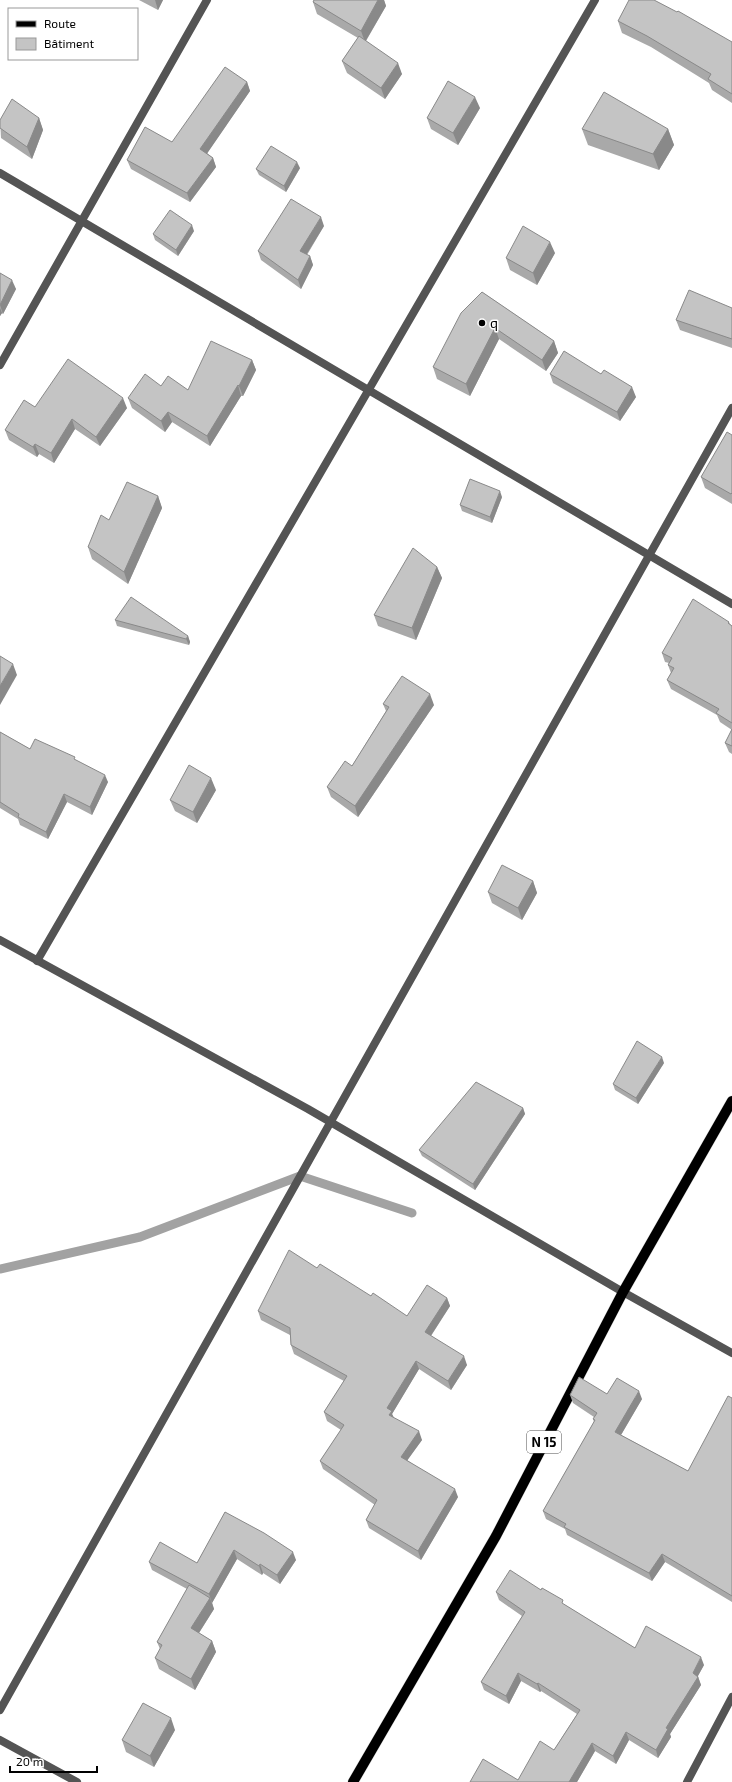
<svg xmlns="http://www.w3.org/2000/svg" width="732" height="1782" viewBox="0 0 732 1782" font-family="'Exo 2',sans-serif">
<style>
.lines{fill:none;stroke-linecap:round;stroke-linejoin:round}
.stream{stroke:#a2a2a2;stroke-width:9}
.primary-casing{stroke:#dbdbdb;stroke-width:11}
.street{stroke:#545454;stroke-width:8}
.primary{stroke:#000;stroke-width:10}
.wall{fill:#a9a9a9}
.shaded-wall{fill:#898989}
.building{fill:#c4c4c4;stroke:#898989}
.poi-dot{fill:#000;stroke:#fff;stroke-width:1.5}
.labels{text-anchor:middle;stroke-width:3;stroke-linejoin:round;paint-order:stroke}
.shield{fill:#fff;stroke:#4c4c4c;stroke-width:1}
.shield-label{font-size:13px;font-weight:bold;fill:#000}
.poi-label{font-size:14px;fill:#000;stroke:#fff;text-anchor:start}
</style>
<rect width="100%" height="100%" fill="#fff"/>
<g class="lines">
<path class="stream" d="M 0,1269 L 140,1237 L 300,1176 L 412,1213"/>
<g class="primary-casing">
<path id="primary" d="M 353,1782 L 496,1536 L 623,1292 L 732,1101"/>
</g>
<g class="street">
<path d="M 0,173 L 732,604"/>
<path d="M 0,365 L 207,0"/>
<path d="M 0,940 L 308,1109 L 623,1292 L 732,1353"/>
<path d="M 37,961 L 595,0"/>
<path d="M 0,1710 L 732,408"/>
<path d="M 0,1740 L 77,1782"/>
<path d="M 687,1782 L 732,1697"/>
</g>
<use href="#primary" class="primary"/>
</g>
<g class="wall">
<path d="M 139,0 L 163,0 L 158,10 Z"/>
<path d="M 314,0 L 384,0 L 386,6 L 366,41 L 402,74 L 385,99 L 347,73 L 342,61 L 358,38 L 317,14 L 313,2 Z"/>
<path d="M 618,21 L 732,42 L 732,103 L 712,90 L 709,83 L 651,47 L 622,33 Z"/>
<path d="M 247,82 L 250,91 L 207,153 L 213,158 L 216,167 L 190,202 L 131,169 L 127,160 L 172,142 Z"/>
<path d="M 480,108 L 458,145 L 431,129 L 427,118 Z"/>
<path d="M 39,118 L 43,130 L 32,159 L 1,138 L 0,120 Z"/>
<path d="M 582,129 L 668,129 L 674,145 L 659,170 L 588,145 Z"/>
<path d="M 300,168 L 286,192 L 259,175 L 256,169 Z"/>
<path d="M 324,226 L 307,255 L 310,256 L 313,265 L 301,289 L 261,260 L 258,251 Z"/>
<path d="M 194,231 L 178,256 L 155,240 L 153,234 Z"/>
<path d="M 555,253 L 537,285 L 510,270 L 506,258 Z"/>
<path d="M 0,273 L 16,289 L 3,314 L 2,313 L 0,316 Z"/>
<path d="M 482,292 L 554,341 L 558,353 L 546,371 L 499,339 L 470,396 L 437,379 L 433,367 Z"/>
<path d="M 732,308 L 732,348 L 680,330 L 676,320 Z"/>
<path d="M 252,360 L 256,370 L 243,396 L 241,396 L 210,446 L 172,422 L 165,432 L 132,408 L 128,398 L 161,386 L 188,390 Z"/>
<path d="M 550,374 L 636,397 L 620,421 L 553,383 Z"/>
<path d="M 35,407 L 127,408 L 100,446 L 75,429 L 54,463 L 39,454 L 37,457 L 9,440 L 5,430 Z"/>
<path d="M 732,435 L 732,504 L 705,488 L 701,477 Z"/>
<path d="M 158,496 L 162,508 L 128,584 L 92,559 L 88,547 L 109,520 Z"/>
<path d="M 502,497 L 492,523 L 462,511 L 460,505 Z"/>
<path d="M 437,567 L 442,578 L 416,640 L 378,626 L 374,615 Z"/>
<path d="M 115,620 L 188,636 L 190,642 L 189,645 L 117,626 Z"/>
<path d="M 729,622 L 730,624 L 732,626 L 732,754 L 729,752 L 725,743 L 732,730 L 720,722 L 717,715 L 671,689 L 667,680 L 671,673 L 668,665 L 669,663 L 665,662 L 662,653 Z"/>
<path d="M 383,704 L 434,705 L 358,817 L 331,797 L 327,787 L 352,766 L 386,711 Z"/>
<path d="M 0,732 L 30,749 L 76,760 L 108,782 L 92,815 L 67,802 L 48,839 L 20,825 L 18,819 L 0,808 Z"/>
<path d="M 216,790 L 197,823 L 175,811 L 170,800 Z"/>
<path d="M 533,881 L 537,893 L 522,920 L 492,903 L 488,892 Z"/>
<path d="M 664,1063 L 638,1104 L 615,1090 L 613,1084 Z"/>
<path d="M 523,1108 L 525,1114 L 475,1190 L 422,1156 L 419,1150 Z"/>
<path d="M 317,1268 L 371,1296 L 407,1316 L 447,1298 L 450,1306 L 431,1336 L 467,1365 L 451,1390 L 419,1369 L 392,1414 L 394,1418 L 422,1440 L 407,1460 L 458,1497 L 421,1560 L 369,1528 L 366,1520 L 375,1505 L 323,1469 L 320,1461 L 341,1430 L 327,1421 L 324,1412 L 344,1381 L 294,1354 L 291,1345 L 290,1335 L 261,1320 L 258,1311 Z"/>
<path d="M 607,1394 L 642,1399 L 621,1435 L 688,1471 L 732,1398 L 732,1602 L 665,1562 L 652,1581 L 567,1535 L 565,1529 L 546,1519 L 543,1511 L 594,1422 L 593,1419 L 594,1417 L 573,1403 L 570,1395 Z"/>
<path d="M 225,1512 L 296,1560 L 280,1584 L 263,1573 L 262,1575 L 237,1559 L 212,1603 L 212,1602 L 214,1609 L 199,1633 L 212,1641 L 216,1652 L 195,1690 L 159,1669 L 155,1658 L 160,1649 L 157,1642 L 187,1589 L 152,1570 L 149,1562 L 197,1563 Z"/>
<path d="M 496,1592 L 565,1605 L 635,1648 L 704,1665 L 698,1676 L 701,1685 L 670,1734 L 671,1737 L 658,1758 L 629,1740 L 616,1764 L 595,1751 L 577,1782 L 470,1782 L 518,1780 L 554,1750 L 577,1714 L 541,1691 L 540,1692 L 521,1681 L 509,1704 L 484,1690 L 481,1682 L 522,1616 L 499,1600 Z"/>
<path d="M 175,1730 L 154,1767 L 126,1752 L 122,1740 Z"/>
</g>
<g class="shaded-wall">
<path d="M 155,0 L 163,0 L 158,10 Z"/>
<path d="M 378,0 L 384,0 L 386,6 L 365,42 L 361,31 Z"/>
<path d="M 398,63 L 402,74 L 385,99 L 381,88 Z"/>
<path d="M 247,82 L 250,91 L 204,158 L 200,149 Z"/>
<path d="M 475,97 L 480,108 L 458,145 L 453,133 Z"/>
<path d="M 39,118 L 43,130 L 32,159 L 27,147 Z"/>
<path d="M 668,129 L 674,145 L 659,170 L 653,154 Z"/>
<path d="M 213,158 L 216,167 L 190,202 L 187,193 Z"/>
<path d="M 297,162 L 300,168 L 286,192 L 284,186 Z"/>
<path d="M 321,217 L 324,226 L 303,260 L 300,251 Z"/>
<path d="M 192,225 L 194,231 L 178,256 L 176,250 Z"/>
<path d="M 550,242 L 555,253 L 537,285 L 533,273 Z"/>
<path d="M 310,256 L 313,265 L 301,289 L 298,280 Z"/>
<path d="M 12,280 L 16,289 L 3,314 L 0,305 Z"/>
<path d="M 0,308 L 2,313 L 0,316 Z"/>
<path d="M 495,328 L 499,339 L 470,396 L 466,384 Z"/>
<path d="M 554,341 L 558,353 L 546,371 L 542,360 Z"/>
<path d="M 252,360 L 256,370 L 243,396 L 239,386 Z"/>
<path d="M 238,385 L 241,396 L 210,446 L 207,436 Z"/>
<path d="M 632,387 L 636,397 L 620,421 L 617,412 Z"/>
<path d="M 123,398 L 127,408 L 100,446 L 96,437 Z"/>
<path d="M 168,412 L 172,422 L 165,432 L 161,421 Z"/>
<path d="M 72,419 L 75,429 L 54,463 L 51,453 Z"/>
<path d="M 35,444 L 39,454 L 37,457 L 33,447 Z"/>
<path d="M 500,491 L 502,497 L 492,523 L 490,517 Z"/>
<path d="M 158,496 L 162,508 L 128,584 L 124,572 Z"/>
<path d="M 437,567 L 442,578 L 416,640 L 412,628 Z"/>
<path d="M 188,636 L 190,642 L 189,645 L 186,639 Z"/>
<path d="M 13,664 L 17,675 L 0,705 L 0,686 Z"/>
<path d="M 430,694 L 434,705 L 358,817 L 355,806 Z"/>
<path d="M 105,775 L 108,782 L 92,815 L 90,807 Z"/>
<path d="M 211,778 L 216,790 L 197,823 L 193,812 Z"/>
<path d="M 64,794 L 67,802 L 48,839 L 46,832 Z"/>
<path d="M 533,881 L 537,893 L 522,920 L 518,908 Z"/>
<path d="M 662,1057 L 664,1063 L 638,1104 L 636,1098 Z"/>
<path d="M 523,1108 L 525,1114 L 475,1190 L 473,1184 Z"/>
<path d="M 447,1298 L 450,1306 L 428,1340 L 425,1332 Z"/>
<path d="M 464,1356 L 467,1365 L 451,1390 L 448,1381 Z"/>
<path d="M 416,1361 L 419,1369 L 392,1414 L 395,1420 L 389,1415 L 387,1408 Z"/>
<path d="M 639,1391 L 642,1399 L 618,1440 L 615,1432 Z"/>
<path d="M 419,1431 L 422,1440 L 404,1465 L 401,1457 Z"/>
<path d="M 455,1489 L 458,1497 L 421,1560 L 418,1551 Z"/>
<path d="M 234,1550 L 237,1559 L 212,1603 L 209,1594 Z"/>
<path d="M 293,1552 L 296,1560 L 280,1584 L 277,1575 Z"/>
<path d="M 662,1554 L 665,1562 L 652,1581 L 649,1573 Z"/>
<path d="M 260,1564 L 263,1573 L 262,1575 L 259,1566 Z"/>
<path d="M 210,1598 L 214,1609 L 195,1639 L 191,1628 Z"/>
<path d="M 212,1641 L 216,1652 L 195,1690 L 191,1679 Z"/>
<path d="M 701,1657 L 704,1665 L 695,1681 L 693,1673 Z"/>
<path d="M 518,1673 L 521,1681 L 509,1704 L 506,1696 Z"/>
<path d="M 698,1677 L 701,1685 L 670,1734 L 671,1737 L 658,1758 L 656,1750 L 666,1728 Z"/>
<path d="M 538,1683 L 541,1691 L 540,1692 L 537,1684 Z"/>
<path d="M 171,1718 L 175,1730 L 154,1767 L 150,1756 Z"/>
<path d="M 626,1732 L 629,1740 L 616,1764 L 613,1756 Z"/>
<path d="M 592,1743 L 595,1751 L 577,1782 L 569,1782 Z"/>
</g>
<g class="building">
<path d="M 314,0 L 378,0 L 361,31 L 313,2 Z"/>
<path d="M 629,0 L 654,0 L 677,12 L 678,11 L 732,42 L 732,94 L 708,79 L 711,74 L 647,36 L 618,21 Z"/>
<path d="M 359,36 L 398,63 L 381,88 L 342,61 Z"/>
<path d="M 225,67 L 247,82 L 200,149 L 213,158 L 187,193 L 127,160 L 145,127 L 172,142 Z"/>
<path d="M 448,81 L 475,97 L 453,133 L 427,118 Z"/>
<path d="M 604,92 L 668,129 L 653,154 L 582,129 Z"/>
<path d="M 12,99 L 39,118 L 27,147 L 0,128 L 0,120 Z"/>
<path d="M 271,146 L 297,162 L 284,186 L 256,169 Z"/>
<path d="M 291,199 L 321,217 L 300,251 L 310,256 L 298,280 L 258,251 Z"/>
<path d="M 170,210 L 192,225 L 176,250 L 153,234 Z"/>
<path d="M 523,226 L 550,242 L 533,273 L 506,258 Z"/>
<path d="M 0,273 L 12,280 L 0,305 Z"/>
<path d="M 689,290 L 732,308 L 732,339 L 676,320 Z"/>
<path d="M 482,292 L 554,341 L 542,360 L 495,328 L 466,384 L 433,367 L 461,313 Z"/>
<path d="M 211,341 L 252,360 L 239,386 L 238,385 L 207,436 L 168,412 L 161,421 L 128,398 L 145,374 L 161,386 L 168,376 L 188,390 Z"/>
<path d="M 564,351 L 601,374 L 604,370 L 632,387 L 617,412 L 550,374 Z"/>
<path d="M 68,359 L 123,398 L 96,437 L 72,419 L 51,453 L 35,444 L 33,447 L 5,430 L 24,400 L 35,407 Z"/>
<path d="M 727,432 L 732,435 L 732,493 L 731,494 L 701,477 Z"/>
<path d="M 470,479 L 500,491 L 490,517 L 460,505 Z"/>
<path d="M 127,482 L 158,496 L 124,572 L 88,547 L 101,515 L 109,520 Z"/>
<path d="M 413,548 L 437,567 L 412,628 L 374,615 Z"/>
<path d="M 131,597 L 188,636 L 186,639 L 115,620 Z"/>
<path d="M 693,599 L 729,622 L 728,623 L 732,626 L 732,723 L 716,713 L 719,709 L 667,680 L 674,668 L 668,665 L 672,658 L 662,653 Z"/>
<path d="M 0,656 L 13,664 L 0,686 Z"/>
<path d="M 402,676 L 430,694 L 355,806 L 327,787 L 345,761 L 352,766 L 389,707 L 383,704 Z"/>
<path d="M 732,729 L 732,746 L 725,743 Z"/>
<path d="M 0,732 L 30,749 L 35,739 L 75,757 L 74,759 L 105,775 L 90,807 L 64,794 L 46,832 L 18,817 L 19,814 L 0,802 Z"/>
<path d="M 189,765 L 211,778 L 193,812 L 170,800 Z"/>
<path d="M 502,865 L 533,881 L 518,908 L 488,892 Z"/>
<path d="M 637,1041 L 662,1057 L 636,1098 L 613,1084 Z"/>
<path d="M 476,1082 L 523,1108 L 473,1184 L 419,1150 Z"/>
<path d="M 289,1250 L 317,1268 L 320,1264 L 371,1296 L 373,1293 L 407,1316 L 427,1285 L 447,1298 L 425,1332 L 464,1356 L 448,1381 L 416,1361 L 387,1408 L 392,1411 L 389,1415 L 419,1431 L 401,1457 L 455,1489 L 418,1551 L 366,1520 L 377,1500 L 320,1461 L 344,1425 L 324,1412 L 347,1376 L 291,1345 L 290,1328 L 258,1311 Z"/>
<path d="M 579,1377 L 607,1394 L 617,1378 L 639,1391 L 615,1432 L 688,1471 L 728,1396 L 732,1398 L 732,1596 L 662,1554 L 649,1573 L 564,1527 L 566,1524 L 543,1511 L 595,1420 L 593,1419 L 597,1413 L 570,1395 Z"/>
<path d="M 225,1512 L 264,1533 L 293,1552 L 277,1575 L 260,1564 L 259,1566 L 234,1550 L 209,1594 L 149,1562 L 160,1542 L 197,1563 Z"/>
<path d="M 510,1570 L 541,1590 L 542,1588 L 563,1600 L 562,1603 L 635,1648 L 646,1626 L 701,1657 L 693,1673 L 698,1677 L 666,1728 L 668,1729 L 656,1750 L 626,1732 L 613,1756 L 592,1743 L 569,1782 L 470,1782 L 483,1759 L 518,1780 L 540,1741 L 554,1750 L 580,1710 L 538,1683 L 537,1684 L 518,1673 L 506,1696 L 481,1682 L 525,1612 L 496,1592 Z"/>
<path d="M 189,1585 L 210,1598 L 191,1628 L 212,1641 L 191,1679 L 155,1658 L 162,1645 L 157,1642 Z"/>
<path d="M 143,1703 L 171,1718 L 150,1756 L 122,1740 Z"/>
</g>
<circle class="poi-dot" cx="482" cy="323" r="4"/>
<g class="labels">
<rect class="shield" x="527" y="1431" width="34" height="22" rx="3"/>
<g class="shield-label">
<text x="544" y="1447">N 15</text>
</g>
<g class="poi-label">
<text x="490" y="328">q</text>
</g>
</g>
<rect x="8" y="8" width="130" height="52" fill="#ffffff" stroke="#999999"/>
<rect x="16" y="21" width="20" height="6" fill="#000000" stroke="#999999"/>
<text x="44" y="28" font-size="12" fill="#000000">Route</text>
<rect x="16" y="38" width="20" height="12" fill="#c4c4c4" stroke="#999999"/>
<text x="44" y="48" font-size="12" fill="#000000">Bâtiment</text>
<path d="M10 1766v6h87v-6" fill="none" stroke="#000000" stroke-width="2"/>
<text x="16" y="1766" font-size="12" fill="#000000" stroke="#ffffff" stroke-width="3" paint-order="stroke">20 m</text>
</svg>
